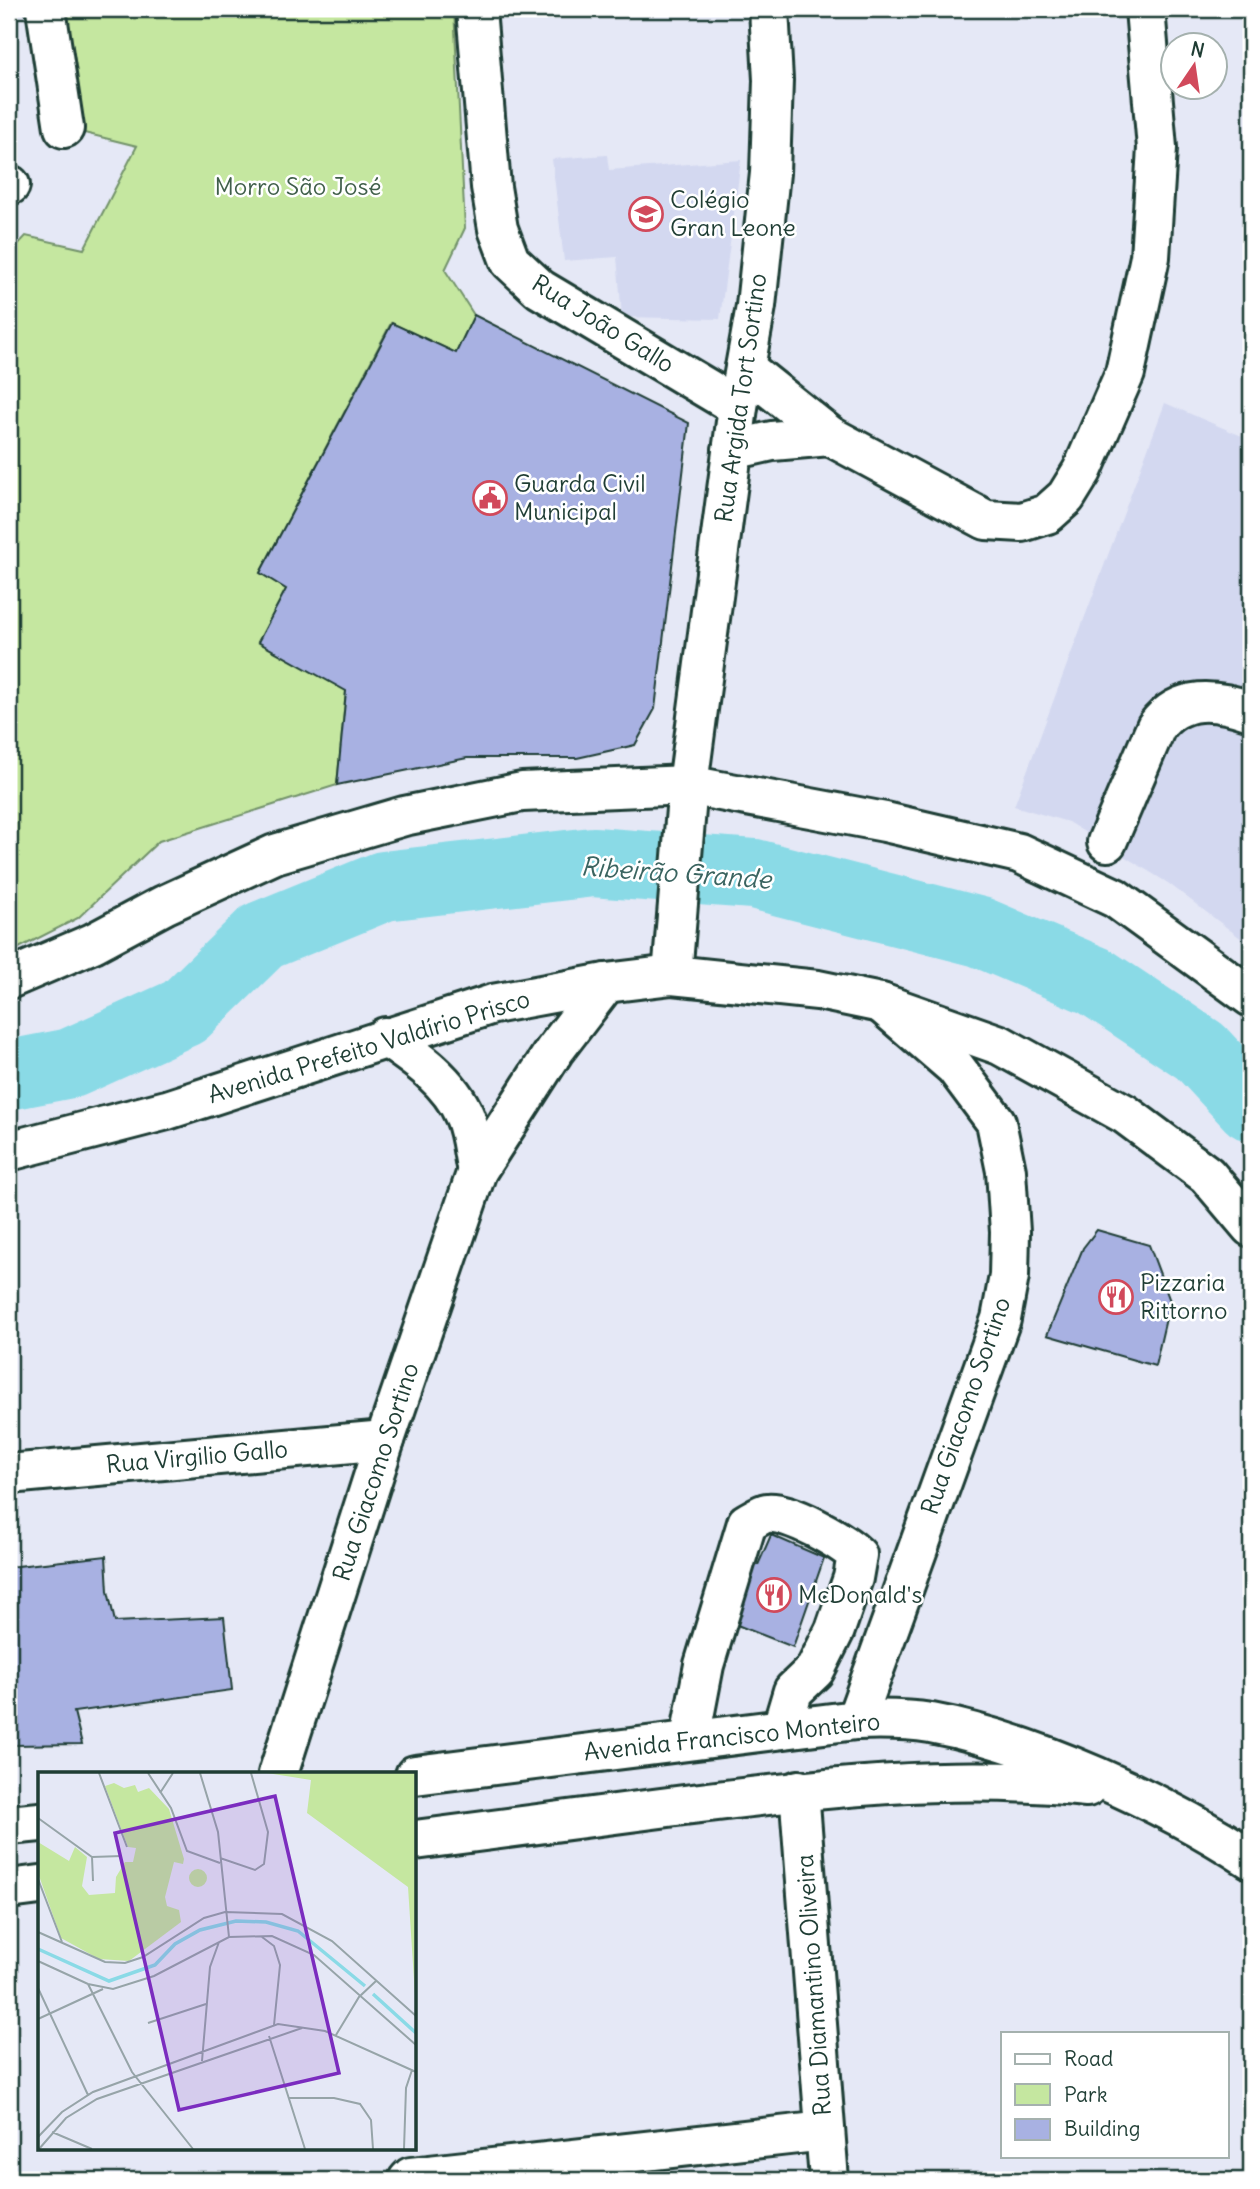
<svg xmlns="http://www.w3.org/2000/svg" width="1260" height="2189" viewBox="0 0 1260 2189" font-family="Delius,sans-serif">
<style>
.built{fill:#d3d8f0}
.green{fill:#c5e7a0;stroke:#72926a;stroke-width:2}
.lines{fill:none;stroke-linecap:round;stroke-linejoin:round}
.river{stroke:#8adae6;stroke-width:70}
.building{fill:#a8b1e2;stroke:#1f3d34;stroke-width:2}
.minor-casing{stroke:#1f3d34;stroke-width:44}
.major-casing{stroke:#1f3d34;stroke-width:44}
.minor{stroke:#fff;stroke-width:38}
.major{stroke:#fff;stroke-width:38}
.labels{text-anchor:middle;stroke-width:5;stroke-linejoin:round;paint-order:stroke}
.park-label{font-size:24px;fill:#405f4a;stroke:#fff}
.poi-label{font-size:24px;fill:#1f3d34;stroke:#fff;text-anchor:start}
.street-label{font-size:24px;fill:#1f3d34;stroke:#fff}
.water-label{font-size:26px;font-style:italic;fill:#3a6460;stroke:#fff}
.inset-river{fill:none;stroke:#8adae6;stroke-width:3.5}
.inset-road{fill:none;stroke:#96a4a8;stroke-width:2}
.view{fill:#7b2cbf;fill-opacity:0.15;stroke:#7b2cbf;stroke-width:3.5}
.inset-edge{fill:none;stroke:#1f3d34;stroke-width:3.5}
</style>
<rect width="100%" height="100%" fill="#e5e8f6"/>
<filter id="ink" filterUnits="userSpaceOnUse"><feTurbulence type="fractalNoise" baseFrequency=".0143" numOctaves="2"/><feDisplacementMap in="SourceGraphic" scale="14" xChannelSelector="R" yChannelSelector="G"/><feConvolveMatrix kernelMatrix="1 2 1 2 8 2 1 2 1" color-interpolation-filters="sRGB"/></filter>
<g filter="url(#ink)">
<g class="built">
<path d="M 607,155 L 609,170 L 741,160 L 720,319 L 622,317 L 617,257 L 564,261 L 552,159 Z"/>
<path d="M 1165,403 L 1251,440 L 1251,946 L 1168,883 L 1068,822 L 1014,806 Z"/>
</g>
<path class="green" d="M 59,9 L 454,9 L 465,228 L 445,270 L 474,315 L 456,353 L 391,323 L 260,573 L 286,589 L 346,691 L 337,785 L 159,841 L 78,918 L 9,953 L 9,254 L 26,236 L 84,249 L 137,146 L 76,131 Z"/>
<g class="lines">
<path class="river" d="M 9,1075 L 71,1063 L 184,1012 L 262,936 L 384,886 L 593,862 L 754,874 L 980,932 L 1095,981 L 1200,1051 L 1251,1106"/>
</g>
<g class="building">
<path d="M 474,315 L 689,423 L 655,709 L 635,745 L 577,758 L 467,758 L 337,785 L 346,691 L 258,642 L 286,589 L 260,573 L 392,323 L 456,353 Z"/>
<path d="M 1097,1230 L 1149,1245 L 1170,1301 L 1155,1366 L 1047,1335 L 1083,1248 Z"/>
<path d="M 771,1535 L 824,1558 L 793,1647 L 732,1623 L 741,1566 L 758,1565 Z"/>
<path d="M 106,1556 L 108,1591 L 115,1622 L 224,1617 L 232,1690 L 74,1712 L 82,1744 L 12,1745 L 9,1722 L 9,1567 Z"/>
</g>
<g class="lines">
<g class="minor-casing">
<g id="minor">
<path d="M 46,9 L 64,128"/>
<path d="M 476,9 L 491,187 L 498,229 L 510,261 L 540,289 L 738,407"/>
<path d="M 9,185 L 10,185"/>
<path d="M 745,368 L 830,436 L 986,520 L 1022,522 L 1047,514 L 1066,497 L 1082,471 L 1125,373 L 1150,257 L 1157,148 L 1145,9"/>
<path d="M 732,450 L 772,441 L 830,436"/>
<path d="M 1107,842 L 1156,727 C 1180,694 1216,699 1251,711"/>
<path d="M 672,975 L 688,785 L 738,407 L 756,306 L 770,173 L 773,80 L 769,9"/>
<path d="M 385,1037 C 416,1058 450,1081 465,1117 C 472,1133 473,1154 477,1171"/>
<path d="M 9,1474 L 385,1440"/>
<path d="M 856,1720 L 1001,1319 L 1009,1276 L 1010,1232 L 1006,1171 L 996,1122 L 955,1067 L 881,1003"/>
<path d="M 690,1738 L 704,1665 L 747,1523 C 753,1520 761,1514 767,1513 C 789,1510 842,1541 857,1555 L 853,1578 L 835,1630 L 815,1670 L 793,1691 L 782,1728"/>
<path d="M 278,1774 L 385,1440 L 477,1171 L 554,1051 L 606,983"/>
<path d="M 799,1790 L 829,2180"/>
<path d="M 408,2180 L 411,2177 L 825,2131"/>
</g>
</g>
<g class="major-casing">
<g id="major">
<path d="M 9,979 L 93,943 L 164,905 L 275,854 L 404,816 L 522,792 L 688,785 L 885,822 L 1019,853 L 1115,898 L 1251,997"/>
<path d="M 9,1151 L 167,1110 L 493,1004 L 606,983 L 672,975 L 818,990 L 881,1003 L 1000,1045 L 1125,1114 L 1207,1175 L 1251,1227"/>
<path d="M 415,1775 L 856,1720 C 881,1719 906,1719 931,1723 C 1033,1742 1164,1802 1251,1859"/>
<path d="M 9,1825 L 40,1822"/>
<path d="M 415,1840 C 504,1829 594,1817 684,1805 C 819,1788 951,1773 1087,1787"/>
<path d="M 9,1889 L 40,1885"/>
</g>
</g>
<use href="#minor" class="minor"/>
<use href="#major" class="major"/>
</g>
</g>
<defs>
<g id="school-ring" transform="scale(1.75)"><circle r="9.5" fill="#fff" stroke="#d1495b" stroke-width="1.5"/><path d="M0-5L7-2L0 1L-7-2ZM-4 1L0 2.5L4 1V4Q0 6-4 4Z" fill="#d1495b"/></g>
<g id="civic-ring" transform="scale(1.75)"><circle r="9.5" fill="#fff" stroke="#d1495b" stroke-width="1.5"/><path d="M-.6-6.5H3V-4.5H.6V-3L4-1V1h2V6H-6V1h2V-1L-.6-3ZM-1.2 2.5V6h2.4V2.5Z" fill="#d1495b"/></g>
<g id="restaurant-ring" transform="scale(1.75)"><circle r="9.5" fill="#fff" stroke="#d1495b" stroke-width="1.5"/><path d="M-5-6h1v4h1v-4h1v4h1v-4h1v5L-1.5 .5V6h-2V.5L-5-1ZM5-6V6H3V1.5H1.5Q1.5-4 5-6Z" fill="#d1495b"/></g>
</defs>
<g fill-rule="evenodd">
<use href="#school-ring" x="646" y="214"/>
<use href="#civic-ring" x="490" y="498"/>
<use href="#restaurant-ring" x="1116" y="1297"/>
<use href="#restaurant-ring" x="774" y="1595"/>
</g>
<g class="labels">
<g class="park-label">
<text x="298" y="195">Morro São José</text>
</g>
<g class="poi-label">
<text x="670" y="208">Colégio<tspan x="670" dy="28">Gran Leone</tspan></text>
<text x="514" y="492">Guarda Civil<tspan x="514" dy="28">Municipal</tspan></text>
<text x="1140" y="1291">Pizzaria<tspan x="1140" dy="28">Rittorno</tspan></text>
<text x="798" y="1603">McDonald's</text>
</g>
<g class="street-label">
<text transform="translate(603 324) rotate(32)" y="8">Rua João Gallo</text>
<text transform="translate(741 398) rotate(-82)" y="8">Rua Argida Tort Sortino</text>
<text transform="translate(369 1047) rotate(-17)" y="8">Avenida Prefeito Valdírio Prisco</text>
<text transform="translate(966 1406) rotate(-71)" y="8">Rua Giacomo Sortino</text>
<text transform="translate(197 1457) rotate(-5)" y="8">Rua Virgilio Gallo</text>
<text transform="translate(376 1472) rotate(-72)" y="8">Rua Giacomo Sortino</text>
<text transform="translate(732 1737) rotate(-6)" y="8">Avenida Francisco Monteiro</text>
<text transform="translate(814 1985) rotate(-94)" y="8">Rua Diamantino Oliveira</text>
</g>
<g class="water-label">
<text transform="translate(676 873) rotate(4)" y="9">Ribeirão Grande</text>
</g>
</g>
<g transform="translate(38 1772)">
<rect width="378" height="378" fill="#e5e8f6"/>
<path d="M 229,1 L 378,1 L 378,239 L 370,115 L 269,41 L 273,8 ZM 76,11 L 86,16 L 97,13 L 100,20 L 111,16 L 131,37 L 146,87 L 145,92 L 136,90 L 127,125 L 129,134 L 141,138 L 143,150 L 91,189 L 61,187 L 23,166 L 0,101 L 0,70 L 31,89 L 37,75 L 49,85 L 44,114 L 51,123 L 77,121 L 78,105 L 87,90 L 95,90 L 98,76 L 90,75 L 67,14 ZM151 106a9 9 0 1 1 18 0a9 9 0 1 1-18 0Z" fill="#c5e7a0"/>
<path class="inset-river" d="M 0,177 L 71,209 L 117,193 L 137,172 L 162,158 L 198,149 L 228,150 L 260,159 L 327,214M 335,222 L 378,261"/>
<path class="inset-road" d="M 61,1 L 89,75M 110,1 L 133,36 L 149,79 L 182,91M 162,1 L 180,60 L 191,165M 122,21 L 135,1M 0,46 L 54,85 L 84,84M 54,85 L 55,109M 182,86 L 217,98 L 226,92 L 230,60 L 213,1M 0,107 L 24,170M 0,160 L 67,190 L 87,191 L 105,185 L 166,146 L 187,140 L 244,142 L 294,169 L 378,244M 224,165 L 236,174 L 242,193 L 236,253M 0,189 L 50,212 L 75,217 L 116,204 L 191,165 L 234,164 L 276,183 L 378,273M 50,212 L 94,300 L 155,377M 0,216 L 50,323M 0,247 L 65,217M 110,251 L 168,232M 298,263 L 321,225 L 338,209M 231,264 L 267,377M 164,289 L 172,195 L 181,170M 250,326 L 296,326 L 322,332 L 333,348 L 335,377M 14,360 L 54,377M 0,365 L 24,340 L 55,320 L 240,252 L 287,259 L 378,300M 1,377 L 28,346 L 59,327 L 264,256M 366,377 L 368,316 L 374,298"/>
<path class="view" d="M 237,24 L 301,301 L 141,338 L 77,61 Z"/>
<rect width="378" height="378" class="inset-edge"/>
</g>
<rect width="1260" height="2189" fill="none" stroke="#fff" stroke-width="35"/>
<rect x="18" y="18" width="1225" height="2154" fill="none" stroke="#1f3d34" stroke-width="2.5" filter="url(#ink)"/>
<rect x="1001" y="2032" width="228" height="126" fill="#ffffff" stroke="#a5b1ae" stroke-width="2"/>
<rect x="1015" y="2054" width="35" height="10" fill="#ffffff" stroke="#a5b1ae" stroke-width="2"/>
<text x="1064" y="2066" font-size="21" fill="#1f3d34">Road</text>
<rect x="1015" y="2084" width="35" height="21" fill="#c5e7a0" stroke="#a5b1ae" stroke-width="2"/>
<text x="1064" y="2102" font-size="21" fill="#1f3d34">Park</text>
<rect x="1015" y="2119" width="35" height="21" fill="#a8b1e2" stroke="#a5b1ae" stroke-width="2"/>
<text x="1064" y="2136" font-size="21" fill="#1f3d34">Building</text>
<g transform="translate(1194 66) rotate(13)"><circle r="33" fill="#ffffff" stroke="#a5b1ae" stroke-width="2"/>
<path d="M0-5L12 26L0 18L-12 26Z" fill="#d1495b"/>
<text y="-10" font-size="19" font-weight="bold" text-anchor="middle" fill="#1f3d34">N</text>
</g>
</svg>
